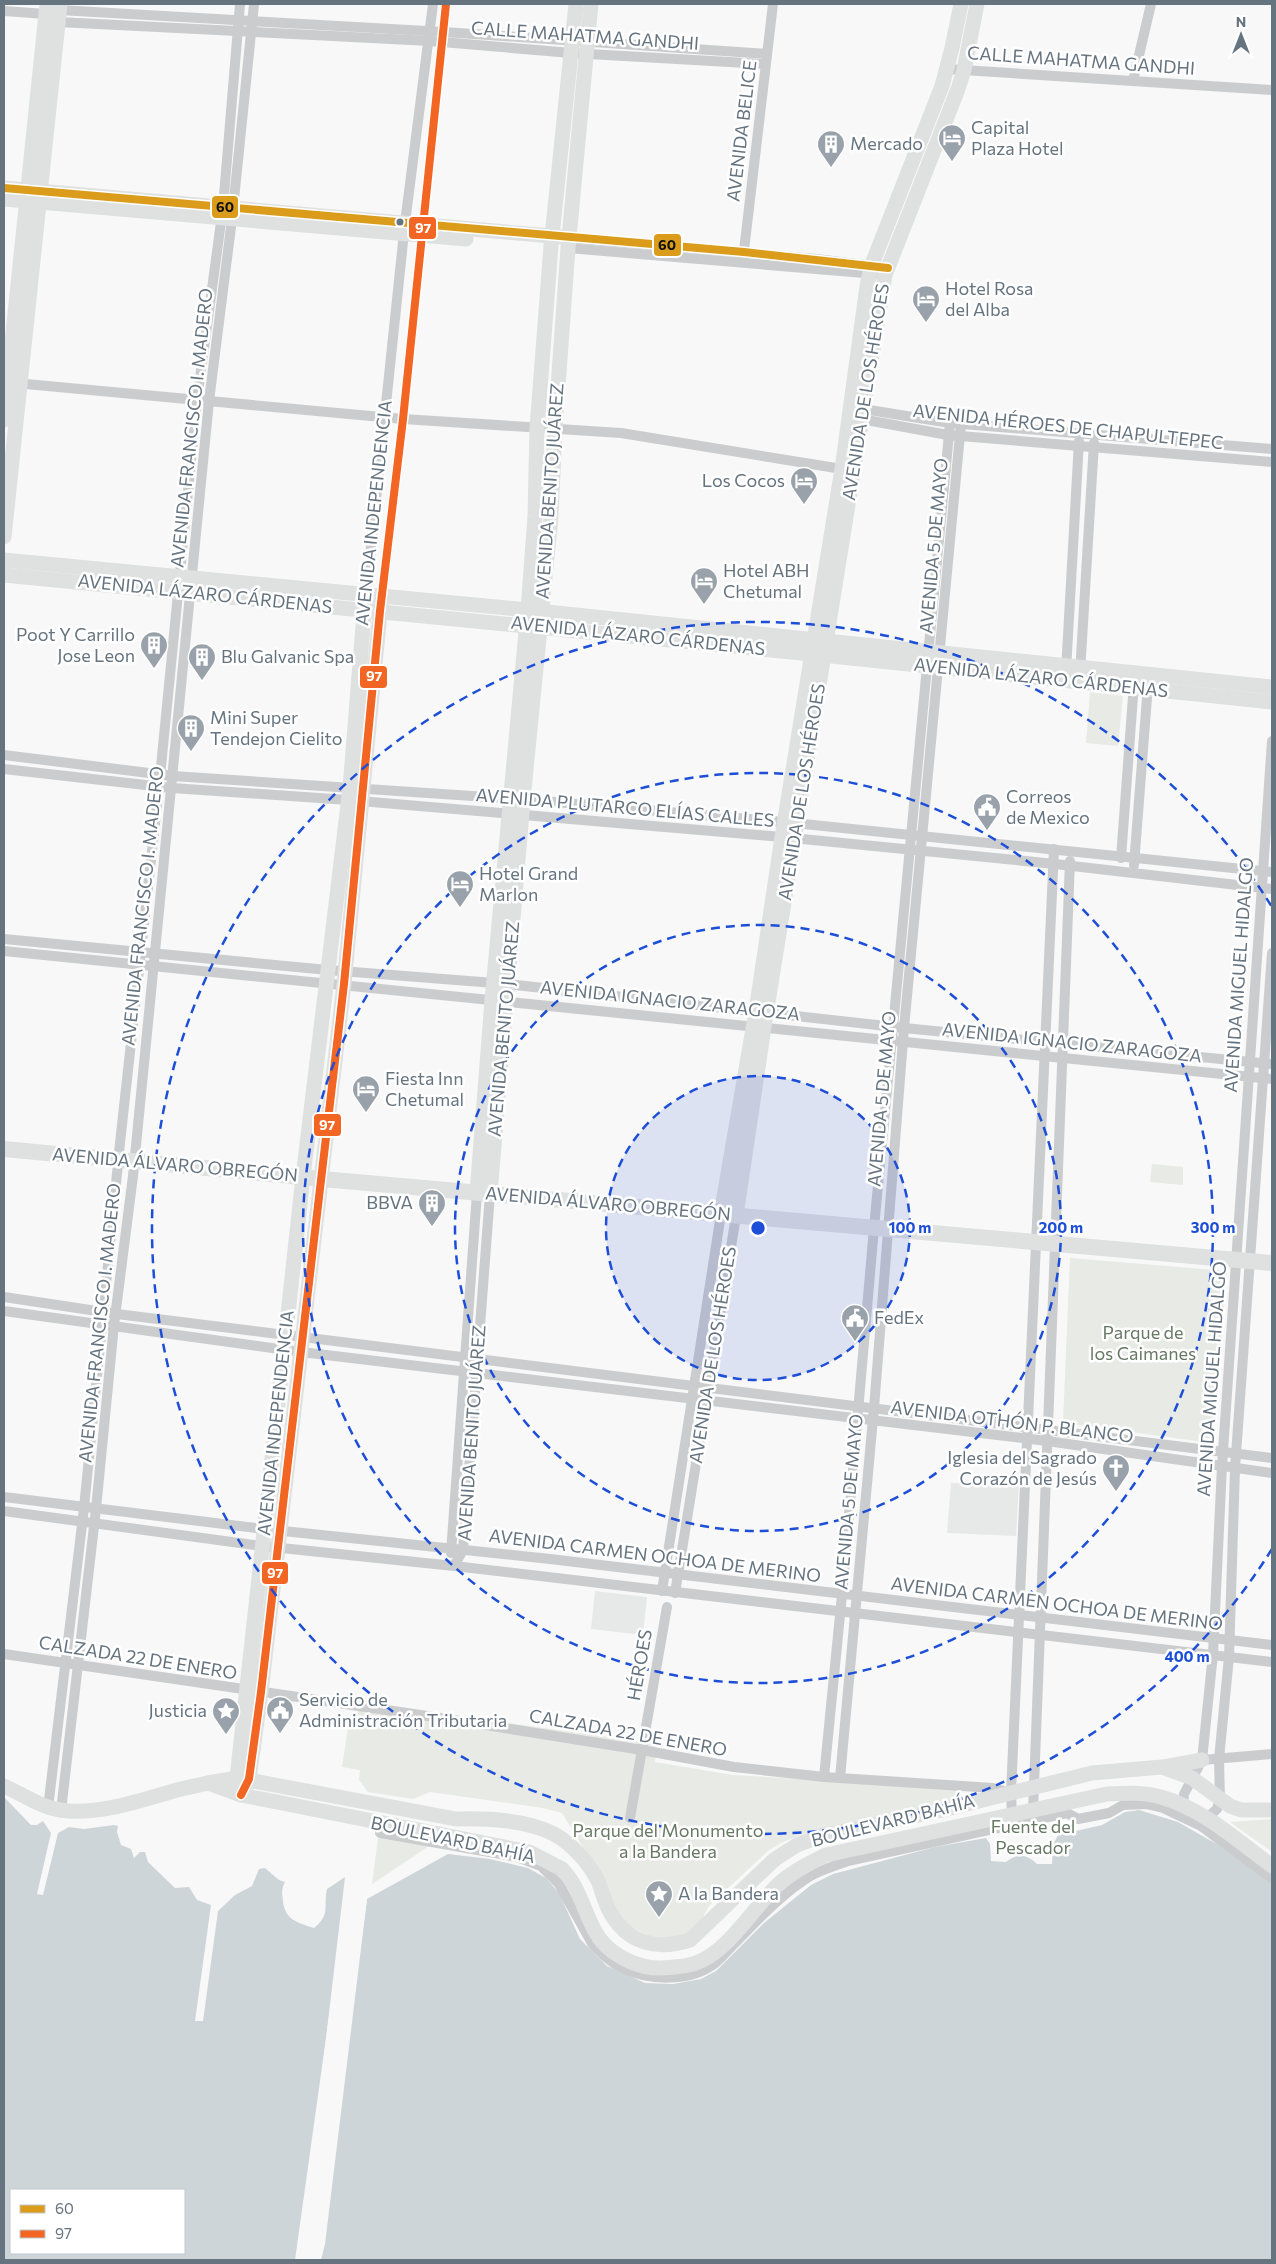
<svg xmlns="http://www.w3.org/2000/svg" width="1276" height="2264" viewBox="0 0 1276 2264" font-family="Commissioner,sans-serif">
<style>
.built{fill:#e7e8e8}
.green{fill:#e7eae5}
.water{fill:#ced5d8;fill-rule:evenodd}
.pier{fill:#f8f8f8}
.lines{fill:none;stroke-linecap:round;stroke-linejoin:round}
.street{stroke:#cbcccd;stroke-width:10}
.secondary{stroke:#dfe0e0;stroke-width:15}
.primary{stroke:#dfe0e0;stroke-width:16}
.bus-1-casing{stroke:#fff;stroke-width:11}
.bus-2-casing{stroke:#fff;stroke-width:11}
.bus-1{stroke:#da9c1a;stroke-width:8}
.bus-2{stroke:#f26522;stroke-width:8}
.ring{fill:none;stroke:#1d4ed8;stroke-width:2.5;stroke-dasharray:9 6}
.bus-dot{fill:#667480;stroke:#fff;stroke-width:2}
.labels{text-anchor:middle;stroke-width:5;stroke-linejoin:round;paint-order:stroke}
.street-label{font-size:18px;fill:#667480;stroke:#fff}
.poi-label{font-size:18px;fill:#667480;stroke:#fff;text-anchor:start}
.park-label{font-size:18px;fill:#677964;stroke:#fff}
.centre{fill:#1d4ed8;stroke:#fff;stroke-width:2.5}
.ring-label{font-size:15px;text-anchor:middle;font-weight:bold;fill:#1d4ed8;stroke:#fff;stroke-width:5;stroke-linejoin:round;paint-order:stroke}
.line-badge{stroke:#fff;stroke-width:2}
.badge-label{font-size:14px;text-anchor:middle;font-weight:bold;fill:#fff}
.pale-badge-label{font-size:14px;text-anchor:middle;font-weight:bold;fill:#111}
</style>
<rect width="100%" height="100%" fill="#f8f8f8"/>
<g class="built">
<path d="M 951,1483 L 1019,1483 L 1016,1536 L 947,1533 Z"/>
<path d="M 595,1591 L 647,1597 L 643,1635 L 591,1629 Z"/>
</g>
<g class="green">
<path d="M 1090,692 L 1123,696 L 1118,746 L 1086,743 Z"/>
<path d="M 1152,1164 L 1183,1167 L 1183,1185 L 1150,1182 Z"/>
<path d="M 1070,1258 L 1227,1271 L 1212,1443 L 1063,1423 Z"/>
<path d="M 359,1702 L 657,1744 L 655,1762 L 733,1775 L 957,1788 L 962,1792 L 961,1799 L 803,1834 L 783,1842 L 768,1851 L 709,1906 L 702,1919 L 688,1933 L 673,1938 L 651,1937 L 631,1927 L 618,1914 L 604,1882 L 562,1813 L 543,1808 L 430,1792 L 413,1799 L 368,1792 L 359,1780 L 360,1770 L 342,1767 L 350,1715 L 357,1716 Z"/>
<path d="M 1272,1819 L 1272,1852 L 1230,1822 Z"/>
<path d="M 378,1838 L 429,1846 L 372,1884 Z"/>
</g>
<g class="water">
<path d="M 4,1797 L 31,1825 L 37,1825 L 43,1821 L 51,1833 L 37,1894 L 43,1895 L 58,1833 L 69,1827 L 84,1829 L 114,1825 L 118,1826 L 117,1832 L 121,1845 L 131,1849 L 134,1858 L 140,1852 L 145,1852 L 148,1862 L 175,1888 L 189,1887 L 197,1900 L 211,1905 L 195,2021 L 203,2021 L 218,1911 L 235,1895 L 252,1886 L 259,1869 L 265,1868 L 279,1880 L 285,1882 C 281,1890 282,1893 283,1901 C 285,1920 298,1923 314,1928 C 331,1915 323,1906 327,1889 L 345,1877 L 300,2260 L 4,2260 ZM 11,2190 L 184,2190 L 184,2253 L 11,2253 Z"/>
<path d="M 1139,1810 L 1178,1822 L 1220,1846 L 1272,1885 L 1272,2260 L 321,2260 L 325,2244 L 367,1899 L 448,1854 L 490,1859 L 528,1868 L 546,1878 L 559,1893 L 580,1939 L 607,1966 L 645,1983 L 673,1984 L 701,1979 L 716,1971 L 764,1923 L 811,1885 L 833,1874 L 935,1847 L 986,1838 L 990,1844 L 991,1861 L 1006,1862 C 1018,1853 1026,1854 1037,1864 L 1052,1864 L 1053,1845 L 1058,1835 L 1102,1825 L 1125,1812 Z"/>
</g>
<g class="pier">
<path d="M 346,1895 L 303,2260 L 295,2260 Z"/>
<path d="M 368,1896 L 367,1899 L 341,2092 L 365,1898 Z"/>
</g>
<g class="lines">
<g class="street">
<path d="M 4,11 L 46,14 L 59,10 L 444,32 L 767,54"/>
<path d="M 54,19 L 58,22 L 430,41 L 571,53 L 766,64"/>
<path d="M 947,69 L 1272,90"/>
<path d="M 1133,81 L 1151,4"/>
<path d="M 569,238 L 817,259 L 888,268"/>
<path d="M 568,248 L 876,274"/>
<path d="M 743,259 L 773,4"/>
<path d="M 15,383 L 403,419 L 621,433 L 842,469"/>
<path d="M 863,409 L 950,423 L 1272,449"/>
<path d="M 861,419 L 948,435 L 1272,462"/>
<path d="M 366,595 L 405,223 L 433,4"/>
<path d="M 382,597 L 403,419 L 446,4"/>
<path d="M 1066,671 L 1079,441"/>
<path d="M 1080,673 L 1094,443"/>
<path d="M 4,755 L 173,776 L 532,800 L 784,822 L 1272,872"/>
<path d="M 4,769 L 172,788 L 348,800 L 782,837 L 1055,864 L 1272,889"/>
<path d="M 1121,858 L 1134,683"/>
<path d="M 1134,865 L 1148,685"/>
<path d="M 4,939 L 328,970 L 507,984 L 904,1028 L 1272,1064"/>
<path d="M 4,951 L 1272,1079"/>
<path d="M 4,1297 L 117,1314 L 1272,1458"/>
<path d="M 4,1311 L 301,1352 L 1047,1441 L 1272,1473"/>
<path d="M 4,1497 L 264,1529 L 550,1559 L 1272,1645"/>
<path d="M 4,1511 L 262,1546 L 454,1566 L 1272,1662"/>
<path d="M 451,1553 L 477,1193"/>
<path d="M 454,1566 L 463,1550 L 490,1194"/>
<path d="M 662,1591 L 721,1214"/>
<path d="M 675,1593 L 736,1216"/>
<path d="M 4,1654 L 441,1718 L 642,1750 L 734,1767 L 824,1777 L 993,1788 L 1008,1792"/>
<path d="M 1202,1760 L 1272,1754"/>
<path d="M 824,1777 L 842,1595 L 874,1228 L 950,423"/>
<path d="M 840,1778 L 874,1408 L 904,1028 L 961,424"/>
<path d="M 1183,1806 L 1184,1794 L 1202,1760 L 1213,1654 L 1222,1466 L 1272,741"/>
<path d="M 48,1808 L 84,1508 L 120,1143 L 159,787 L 197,400 L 223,207 L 240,4"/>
<path d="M 61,1811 L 96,1509 L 114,1325 L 133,1176 L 209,401 L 232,219 L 254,4"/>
<path d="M 1033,1811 L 1070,861"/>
<path d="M 1012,1816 L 1011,1793 L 1054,849"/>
<path d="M 630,1818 L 667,1607"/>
<path d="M 1207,1818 L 1217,1809 L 1220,1799 L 1219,1759 L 1229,1657 L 1235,1468 L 1272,953"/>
<path d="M 380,1833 L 517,1857 L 541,1866 L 559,1884 L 593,1945 C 602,1954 611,1963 622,1968 C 649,1981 690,1982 714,1964 C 722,1958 728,1950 735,1943 C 756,1922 776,1900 800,1883 C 814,1872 831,1867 848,1861 L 1067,1813 L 1078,1819 L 1109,1813 L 1123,1805 L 1146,1804 L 1163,1808 L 1201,1826 L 1272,1879"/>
</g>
<g class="secondary">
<path d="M 4,188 L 563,237"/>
<path d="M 4,199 L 466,239"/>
<path d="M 4,420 L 47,4"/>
<path d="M 4,537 L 60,4"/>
<path d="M 4,560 L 528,610 L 1272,687"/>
<path d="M 4,575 L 812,654 L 1272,702"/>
<path d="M 477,1193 L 492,1000 L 528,610 L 535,516 L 537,428 L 551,246 L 576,4"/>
<path d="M 490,1194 L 523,800 L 551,517 L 555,429 L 568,248 L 591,4"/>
<path d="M 721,1214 L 756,1011 L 782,837 L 842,469 L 867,286 L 872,264 L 942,86 L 952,48 L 961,4"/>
<path d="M 736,1216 L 764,1027 L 885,275 L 958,89 L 964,70 L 977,4"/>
<path d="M 1164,1767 L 1202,1760"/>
<path d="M 208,1783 L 241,1795 L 277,1802 L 529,1852 L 562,1869 L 568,1876 C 584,1896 587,1927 606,1946 C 620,1959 642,1969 662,1968 C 673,1967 685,1967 696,1963 C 730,1951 754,1905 781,1882 C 795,1870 810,1863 826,1855 L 1107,1794 C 1125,1793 1144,1792 1161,1797 C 1203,1809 1238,1841 1272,1866"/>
<path d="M 4,1786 C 22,1794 40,1807 60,1810 C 97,1816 142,1800 177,1790 C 197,1785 217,1781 237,1778 L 456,1819 C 485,1818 527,1820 554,1834 C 572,1844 589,1863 598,1881 C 602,1890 604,1901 609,1910 C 626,1943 656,1951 690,1940 L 775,1859 L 797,1845 L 821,1836 L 942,1810 L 1092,1773 L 1162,1767 L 1192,1778 L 1230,1806 L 1241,1810 L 1272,1810"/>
<path d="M 239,1786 L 237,1778 L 303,1177 L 350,788 L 365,601"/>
<path d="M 241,1795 L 249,1779 L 261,1692 L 344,984 L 381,603"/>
</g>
<path class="primary" d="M 4,1149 L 322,1179 L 1272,1263"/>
<g class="bus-1-casing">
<path id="bus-1" d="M 4,188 L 744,252 L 888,268"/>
</g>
<g class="bus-2-casing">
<path id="bus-2" d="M 241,1795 L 249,1779 L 261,1692 L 344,984 L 380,611 L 403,419 L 446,4"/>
</g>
<use href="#bus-1" class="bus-1"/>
<use href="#bus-2" class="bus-2"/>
</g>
<circle cx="758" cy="1228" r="152" fill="#1d4ed8" fill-opacity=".12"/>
<g class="ring">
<circle cx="758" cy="1228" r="152"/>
<circle cx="758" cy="1228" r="303"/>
<circle cx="758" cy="1228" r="455"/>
<path d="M1272 1549A606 606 0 1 1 1272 907"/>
</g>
<defs>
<g id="hotel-pin" transform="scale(1.4375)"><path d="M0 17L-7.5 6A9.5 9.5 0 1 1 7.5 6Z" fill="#99a2aa" stroke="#fff"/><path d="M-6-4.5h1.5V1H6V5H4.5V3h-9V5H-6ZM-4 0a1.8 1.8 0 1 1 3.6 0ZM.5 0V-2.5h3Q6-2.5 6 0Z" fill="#fff"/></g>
<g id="building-pin" transform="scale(1.4375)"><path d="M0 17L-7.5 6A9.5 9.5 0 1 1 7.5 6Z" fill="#99a2aa" stroke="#fff"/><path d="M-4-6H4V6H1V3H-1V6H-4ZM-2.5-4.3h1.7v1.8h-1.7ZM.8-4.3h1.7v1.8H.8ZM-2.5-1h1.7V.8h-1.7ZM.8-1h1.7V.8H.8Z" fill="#fff"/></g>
<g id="civic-pin" transform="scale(1.4375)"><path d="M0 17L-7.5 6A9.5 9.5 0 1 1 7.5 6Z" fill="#99a2aa" stroke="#fff"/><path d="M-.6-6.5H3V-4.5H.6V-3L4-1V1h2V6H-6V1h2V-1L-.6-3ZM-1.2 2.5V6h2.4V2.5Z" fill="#fff"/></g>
<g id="church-pin" transform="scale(1.4375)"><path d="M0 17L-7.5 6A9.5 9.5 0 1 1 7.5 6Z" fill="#99a2aa" stroke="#fff"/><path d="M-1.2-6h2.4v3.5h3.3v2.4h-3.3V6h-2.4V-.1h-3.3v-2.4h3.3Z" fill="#fff"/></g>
<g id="sight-pin" transform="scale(1.4375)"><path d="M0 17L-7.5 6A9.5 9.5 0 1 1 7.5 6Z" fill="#99a2aa" stroke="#fff"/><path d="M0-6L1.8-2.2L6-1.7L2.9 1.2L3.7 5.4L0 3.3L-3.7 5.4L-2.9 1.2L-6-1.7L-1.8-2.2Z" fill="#fff"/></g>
</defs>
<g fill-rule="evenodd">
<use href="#hotel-pin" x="952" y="138"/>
<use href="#building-pin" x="831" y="144"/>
<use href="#hotel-pin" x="926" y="299"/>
<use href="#hotel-pin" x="804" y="481"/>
<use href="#hotel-pin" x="704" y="581"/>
<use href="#building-pin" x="154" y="645"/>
<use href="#building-pin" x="202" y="657"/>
<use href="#building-pin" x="191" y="728"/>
<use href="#civic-pin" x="987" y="807"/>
<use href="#hotel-pin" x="460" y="884"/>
<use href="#hotel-pin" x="366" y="1089"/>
<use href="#building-pin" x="432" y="1203"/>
<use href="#civic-pin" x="855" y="1318"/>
<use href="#church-pin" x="1116" y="1468"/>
<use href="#civic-pin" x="280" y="1710"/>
<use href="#sight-pin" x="226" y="1711"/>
<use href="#sight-pin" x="659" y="1894"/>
</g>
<circle class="bus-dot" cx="400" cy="222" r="4.5"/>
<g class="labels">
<g class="street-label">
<text transform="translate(585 36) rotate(4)" y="6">CALLE MAHATMA GANDHI</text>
<text transform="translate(1081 61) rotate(4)" y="6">CALLE MAHATMA GANDHI</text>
<text transform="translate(742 131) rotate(-83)" y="6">AVENIDA BELICE</text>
<text transform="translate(866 392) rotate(-81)" y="6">AVENIDA DE LOS HÉROES</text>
<text transform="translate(1068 427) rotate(6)" y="6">AVENIDA HÉROES DE CHAPULTEPEC</text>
<text transform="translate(192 428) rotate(-84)" y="6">AVENIDA FRANCISCO I. MADERO</text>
<text transform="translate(550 491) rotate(-86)" y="6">AVENIDA BENITO JUÁREZ</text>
<text transform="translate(374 513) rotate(-84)" y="6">AVENIDA INDEPENDENCIA</text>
<text transform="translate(934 546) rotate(-85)" y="6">AVENIDA 5 DE MAYO</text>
<text transform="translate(205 594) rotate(6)" y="6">AVENIDA LÁZARO CÁRDENAS</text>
<text transform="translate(638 636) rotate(6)" y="6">AVENIDA LÁZARO CÁRDENAS</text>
<text transform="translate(1041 678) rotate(6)" y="6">AVENIDA LÁZARO CÁRDENAS</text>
<text transform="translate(802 792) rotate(-81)" y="6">AVENIDA DE LOS HÉROES</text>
<text transform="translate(625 808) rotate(5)" y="6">AVENIDA PLUTARCO ELÍAS CALLES</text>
<text transform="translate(143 906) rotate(-84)" y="6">AVENIDA FRANCISCO I. MADERO</text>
<text transform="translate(1239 975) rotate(-86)" y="6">AVENIDA MIGUEL HIDALGO</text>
<text transform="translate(670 1001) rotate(6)" y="6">AVENIDA IGNACIO ZARAGOZA</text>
<text transform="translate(504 1029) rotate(-85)" y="6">AVENIDA BENITO JUÁREZ</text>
<text transform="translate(1072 1043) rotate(6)" y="6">AVENIDA IGNACIO ZARAGOZA</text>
<text transform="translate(882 1099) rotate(-85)" y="6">AVENIDA 5 DE MAYO</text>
<text transform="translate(175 1165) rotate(5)" y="6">AVENIDA ÁLVARO OBREGÓN</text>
<text transform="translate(608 1204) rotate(5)" y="6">AVENIDA ÁLVARO OBREGÓN</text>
<text transform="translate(100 1323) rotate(-84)" y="6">AVENIDA FRANCISCO I. MADERO</text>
<text transform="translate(713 1355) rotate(-81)" y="6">AVENIDA DE LOS HÉROES</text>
<text transform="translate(1212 1379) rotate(-86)" y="6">AVENIDA MIGUEL HIDALGO</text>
<text transform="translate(1012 1422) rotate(7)" y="6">AVENIDA OTHÓN P. BLANCO</text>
<text transform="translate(276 1423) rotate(-84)" y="6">AVENIDA INDEPENDENCIA</text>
<text transform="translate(472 1433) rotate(-86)" y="6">AVENIDA BENITO JUÁREZ</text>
<text transform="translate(849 1502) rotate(-85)" y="6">AVENIDA 5 DE MAYO</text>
<text transform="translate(655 1556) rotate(7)" y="6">AVENIDA CARMEN OCHOA DE MERINO</text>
<text transform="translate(1057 1604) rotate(7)" y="6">AVENIDA CARMEN OCHOA DE MERINO</text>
<text transform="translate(138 1658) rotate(9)" y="6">CALZADA 22 DE ENERO</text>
<text transform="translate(640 1665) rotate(-80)" y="6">HÉROES</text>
<text transform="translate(628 1733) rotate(10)" y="6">CALZADA 22 DE ENERO</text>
<text transform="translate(893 1821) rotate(-14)" y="6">BOULEVARD BAHÍA</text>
<text transform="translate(453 1840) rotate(12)" y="6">BOULEVARD BAHÍA</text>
</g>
<g class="poi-label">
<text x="971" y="134">Capital<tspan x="971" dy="21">Plaza Hotel</tspan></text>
<text x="850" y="150">Mercado</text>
<text x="945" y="295">Hotel Rosa<tspan x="945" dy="21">del Alba</tspan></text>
<text x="785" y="487" text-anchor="end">Los Cocos</text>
<text x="723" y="577">Hotel ABH<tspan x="723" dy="21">Chetumal</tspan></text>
<text x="135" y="641" text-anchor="end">Poot Y Carrillo<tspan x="135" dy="21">Jose Leon</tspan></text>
<text x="221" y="663">Blu Galvanic Spa</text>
<text x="210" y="724">Mini Super<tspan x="210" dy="21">Tendejon Cielito</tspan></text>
<text x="1006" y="803">Correos<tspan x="1006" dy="21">de Mexico</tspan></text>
<text x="479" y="880">Hotel Grand<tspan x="479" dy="21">Marlon</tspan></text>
<text x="385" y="1085">Fiesta Inn<tspan x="385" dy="21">Chetumal</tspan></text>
<text x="413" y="1209" text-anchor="end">BBVA</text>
<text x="874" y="1324">FedEx</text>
<text x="1097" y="1464" text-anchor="end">Iglesia del Sagrado<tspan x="1097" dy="21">Corazón de Jesús</tspan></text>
<text x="299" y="1706">Servicio de<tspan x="299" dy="21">Administración Tributaria</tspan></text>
<text x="207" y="1717" text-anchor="end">Justicia</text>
<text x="678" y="1900">A la Bandera</text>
</g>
<g class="park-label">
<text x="1143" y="1339">Parque de<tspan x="1143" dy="21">los Caimanes</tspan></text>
<text x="1033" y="1833">Fuente del<tspan x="1033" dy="21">Pescador</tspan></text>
<text x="668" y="1837">Parque del Monumento<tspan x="668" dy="21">a la Bandera</tspan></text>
</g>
</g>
<circle cx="758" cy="1228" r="8" class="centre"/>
<g class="ring-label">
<text x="910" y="1233">100 m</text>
<text x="1061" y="1233">200 m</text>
<text x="1213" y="1233">300 m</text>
<text x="1187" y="1662">400 m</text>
</g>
<g class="line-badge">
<rect x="211" y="195" width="28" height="24" rx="5" fill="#da9c1a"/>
<rect x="408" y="216" width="29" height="24" rx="5" fill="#f26522"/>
<rect x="653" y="233" width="29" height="24" rx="5" fill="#da9c1a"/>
<rect x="359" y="665" width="29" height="24" rx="5" fill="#f26522"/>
<rect x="313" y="1113" width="29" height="24" rx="5" fill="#f26522"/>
<rect x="261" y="1561" width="28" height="24" rx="5" fill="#f26522"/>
</g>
<g class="badge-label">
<text x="423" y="233">97</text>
<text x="374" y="681">97</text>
<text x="327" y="1130">97</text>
<text x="275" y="1578">97</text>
</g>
<g class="pale-badge-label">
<text x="225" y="212">60</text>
<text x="667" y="250">60</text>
</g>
<rect width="1276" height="2264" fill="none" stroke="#667480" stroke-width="10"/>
<rect x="10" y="2189" width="175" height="65" fill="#ffffff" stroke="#c2c7cc"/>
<rect x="20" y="2205" width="25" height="8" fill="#da9c1a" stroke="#c2c7cc"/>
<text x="55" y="2214" font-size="15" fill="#667480">60</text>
<rect x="20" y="2230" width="25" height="8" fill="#f26522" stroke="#c2c7cc"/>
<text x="55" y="2239" font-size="15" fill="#667480">97</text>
<g transform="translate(1241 35)" stroke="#ffffff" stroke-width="4" paint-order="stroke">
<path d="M0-4L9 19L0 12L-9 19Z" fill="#667480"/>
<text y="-8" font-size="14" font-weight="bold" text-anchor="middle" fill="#667480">N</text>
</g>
</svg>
